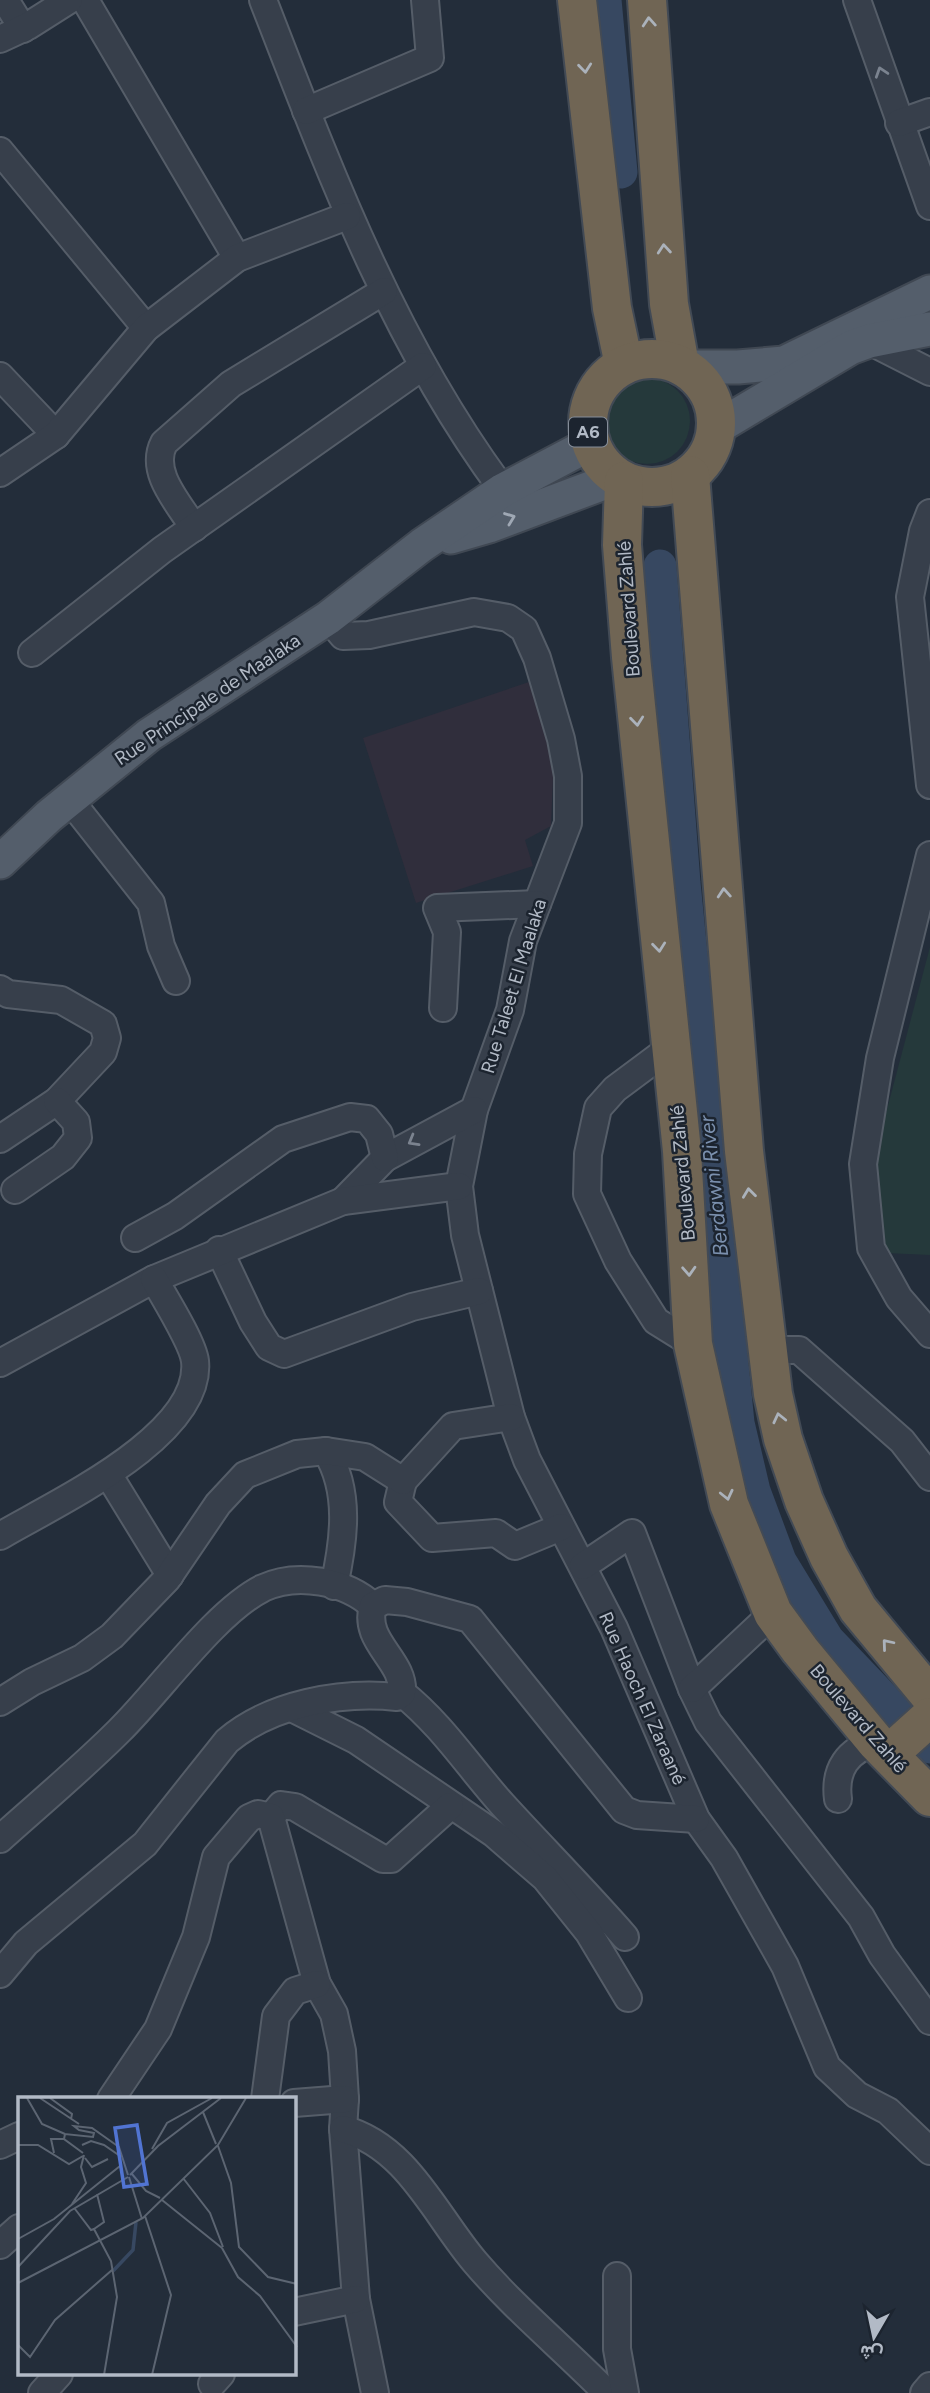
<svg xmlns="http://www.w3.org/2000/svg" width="930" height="2393" viewBox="0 0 930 2393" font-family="Figtree,Vazirmatn,sans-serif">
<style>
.medical{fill:#302e3c}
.green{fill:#25393b}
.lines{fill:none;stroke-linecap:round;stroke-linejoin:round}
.river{stroke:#374861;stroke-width:33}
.minor-casing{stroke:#555d68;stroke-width:30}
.major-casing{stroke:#404853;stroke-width:37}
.highway-casing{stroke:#424a55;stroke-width:42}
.minor{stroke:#373f4b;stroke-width:26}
.major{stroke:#545e6b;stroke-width:33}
.highway{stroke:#706554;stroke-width:38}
.oneway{stroke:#abb2bb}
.oneway2{stroke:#7b838f}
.oneway3{stroke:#9fa8b4}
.labels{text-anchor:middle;stroke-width:5;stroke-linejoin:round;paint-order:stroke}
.shield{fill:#1c242f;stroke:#858d99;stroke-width:2}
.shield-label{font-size:18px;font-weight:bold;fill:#b2bac6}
.street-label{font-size:19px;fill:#b2bac6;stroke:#1c242f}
.water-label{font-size:21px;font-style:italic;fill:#7b90ae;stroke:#1c242f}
.inset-river{fill:none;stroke:#374861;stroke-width:3.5}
.inset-road{fill:none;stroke:#5c6572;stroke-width:2}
.view{fill:#5174d2;fill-opacity:0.15;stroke:#5174d2;stroke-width:3.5}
.inset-edge{fill:none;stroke:#b2bac6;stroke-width:3.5}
</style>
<rect width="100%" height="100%" fill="#232d3a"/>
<path class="medical" d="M 535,680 L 554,754 L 551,826 L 525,840 L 533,866 L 416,903 L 363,738 Z"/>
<g class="green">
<circle cx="647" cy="421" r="43"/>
<path d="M 930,947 L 930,1255 L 886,1253 L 871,1215 L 872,1166 Z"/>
</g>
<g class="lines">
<g class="river">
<path d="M 605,0 L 621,172"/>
<path d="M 660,566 L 684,883 L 738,1423 L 754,1491 L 780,1561 L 828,1640 L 930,1747"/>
</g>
<g class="minor-casing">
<g id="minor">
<path d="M 5,0 L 23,29"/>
<path d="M 85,0 L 237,258"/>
<path d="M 263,0 C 329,170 393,342 503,490"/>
<path d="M 857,0 L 930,206"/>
<path d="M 0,39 L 28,26 L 69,0"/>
<path d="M 306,111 L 430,58 L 425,0"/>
<path d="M 899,123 L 930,112"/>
<path d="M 0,151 L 146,328"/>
<path d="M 869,341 L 930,372"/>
<path d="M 0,376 L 56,435"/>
<path d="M 0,473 L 56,435 L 146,328 L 237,258 L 347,216"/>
<path d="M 930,513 L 923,531 L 910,597 L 930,785"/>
<path d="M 194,528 C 178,502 149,472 164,443 L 231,384 L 384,291"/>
<path d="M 328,618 L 343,636 L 369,635 L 474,612 L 508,618 L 524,629 L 537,658 L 561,739 L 568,776 L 568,823 L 523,941 L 510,1010 L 474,1110 L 459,1186 L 465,1235 L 511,1417 L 527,1460 L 614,1628 L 696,1819 L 724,1858 L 785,1966 L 827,2067 L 857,2095 L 888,2111 L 930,2151"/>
<path d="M 32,653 L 162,550 L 423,366"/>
<path d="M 69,799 L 151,903 L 161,946 L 176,981"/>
<path d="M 930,855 L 880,1058 L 863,1164 L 871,1248 L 899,1298 L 930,1334"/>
<path d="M 0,989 L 8,994 L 61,1000 L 103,1024 L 107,1038 L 103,1052 L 57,1101 L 0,1139"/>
<path d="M 443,1008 L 447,932 L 437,908 L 537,904"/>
<path d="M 670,1048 L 615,1089 L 598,1108 L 588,1154 L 587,1194 L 618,1261 L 656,1321 L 693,1344"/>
<path d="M 15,1190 L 63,1157 L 78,1138 L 76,1122 L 57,1101"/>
<path d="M 343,1201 L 385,1158 L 474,1110"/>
<path d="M 135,1238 L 175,1216 L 283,1139 L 350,1117 L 367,1119 L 379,1134 L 385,1158"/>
<path d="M 219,1250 L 253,1322 L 269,1347 L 284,1354 L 412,1307 L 479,1291"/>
<path d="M 768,1350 L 799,1350 L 902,1441 L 930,1477"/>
<path d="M 0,1363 L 154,1279 L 343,1201 L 459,1186"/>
<path d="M 326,1451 C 351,1491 344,1541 334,1586"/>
<path d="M 108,1474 L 170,1575"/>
<path d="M 403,1481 L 398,1502 L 432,1538 L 496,1533 L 515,1546 L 561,1527"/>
<path d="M 0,1536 C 54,1504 203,1436 195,1361 C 193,1343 164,1297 154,1279"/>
<path d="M 583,1566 L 632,1533 L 692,1689 L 708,1722 L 861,1917 L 882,1955 L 930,2021"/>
<path d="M 692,1689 L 773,1613"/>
<path d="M 402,1693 C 442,1725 468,1766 502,1804 C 543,1849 585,1891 625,1937"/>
<path d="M 0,1702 L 32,1682 L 82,1658 L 112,1636 L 167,1579 L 218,1504 L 245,1475 L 297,1454 L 326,1451 L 365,1457 L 403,1481 L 453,1426 L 511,1417"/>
<path d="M 294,1709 L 356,1740 L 493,1833 L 545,1878 L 589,1933 L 628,1998"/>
<path d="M 838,1799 C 834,1769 848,1750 876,1742"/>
<path d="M 271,1817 L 281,1805 L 295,1807 L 383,1859 L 391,1859 L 450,1806"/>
<path d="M 0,1839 C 40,1803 81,1769 119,1731 C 159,1692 215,1612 263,1588 C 297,1572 346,1581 373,1606"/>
<path d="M 0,1974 L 26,1943 L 145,1844 L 227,1741 C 270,1704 341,1691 397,1697 L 402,1693 C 405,1660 362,1642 373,1606 L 385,1600 L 407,1602 L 470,1619 L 624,1810 L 637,1815 L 696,1819"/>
<path d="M 111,2099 L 158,2029 L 196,1937 L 216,1857 L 249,1818 L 258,1814 L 271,1817 L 317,1984 L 334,2014 L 342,2051 L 345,2099 L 343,2129 L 356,2299 L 375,2393"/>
<path d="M 265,2099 L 276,2016 L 295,1991 L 317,1984"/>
<path d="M 294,2103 L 345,2099"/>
<path d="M 343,2129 C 407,2146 435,2215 475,2262 C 515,2309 564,2349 607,2393"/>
<path d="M 0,2145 L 19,2136"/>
<path d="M 0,2245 L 19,2228"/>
<path d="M 617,2276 L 617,2349 L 625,2393"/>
<path d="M 294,2312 L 356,2299"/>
<path d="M 212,2384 L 221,2374"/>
<path d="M 42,2393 L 59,2374"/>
<path d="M 924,2393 L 930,2386"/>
</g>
</g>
<g class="major-casing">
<g id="major">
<path d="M 683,367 L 738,367 L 784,363 L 930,292"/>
<path d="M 716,428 L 850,348 L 869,341 L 930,329"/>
<path d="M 451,537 L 489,526 L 617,478"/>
<path d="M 0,862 L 49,816 L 149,735 L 328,618 L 422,545 L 503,490 L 590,444"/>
</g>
</g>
<g class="highway-casing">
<g id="highway">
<path d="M 577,0 L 612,308 L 624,365"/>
<path d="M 647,0 L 669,304 L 680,365"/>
<circle cx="652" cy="423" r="64"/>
<path d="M 690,475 L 744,1151 L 773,1394 L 783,1439 L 804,1501 L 829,1557 L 858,1609 L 930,1696"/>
<path d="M 624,481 L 622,545 L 631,657 L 682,1151 L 693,1344 L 729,1504 L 773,1613 L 800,1650 L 876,1742 L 930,1797"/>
<path d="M 889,1754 L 930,1717"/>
</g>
</g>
<use href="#minor" class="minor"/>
<use href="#major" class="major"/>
<use href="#highway" class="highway"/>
</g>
<defs><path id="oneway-chevron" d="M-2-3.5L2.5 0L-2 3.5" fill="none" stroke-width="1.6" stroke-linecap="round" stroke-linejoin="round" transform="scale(1.75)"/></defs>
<g class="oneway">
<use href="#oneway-chevron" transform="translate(649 22) rotate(-94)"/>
<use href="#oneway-chevron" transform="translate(585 68) rotate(84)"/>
<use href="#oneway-chevron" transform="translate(664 249) rotate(-95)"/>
<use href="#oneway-chevron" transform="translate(637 721) rotate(84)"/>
<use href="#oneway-chevron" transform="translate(724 893) rotate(-94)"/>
<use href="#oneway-chevron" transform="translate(659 947) rotate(84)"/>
<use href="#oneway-chevron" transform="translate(749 1193) rotate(-97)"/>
<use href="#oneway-chevron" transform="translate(689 1271) rotate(87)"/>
<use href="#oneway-chevron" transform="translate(779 1418) rotate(-103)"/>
<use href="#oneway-chevron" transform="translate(727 1495) rotate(77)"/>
<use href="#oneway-chevron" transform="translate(887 1644) rotate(-130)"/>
</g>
<g class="oneway2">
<use href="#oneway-chevron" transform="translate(881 72) rotate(-108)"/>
<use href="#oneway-chevron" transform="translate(413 1141) rotate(150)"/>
</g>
<use class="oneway3" href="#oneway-chevron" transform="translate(510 518) rotate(-21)"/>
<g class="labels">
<rect class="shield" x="569" y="417.5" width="38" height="29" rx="5"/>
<g class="shield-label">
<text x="588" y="438">A6</text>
</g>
<g class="street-label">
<text transform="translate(628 609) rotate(-94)" y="7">Boulevard Zahlé</text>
<text transform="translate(207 699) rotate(-34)" y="7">Rue Principale de Maalaka</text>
<text transform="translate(513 986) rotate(-73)" y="7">Rue Taleet El Maalaka</text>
<text transform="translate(682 1173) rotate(-95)" y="7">Boulevard Zahlé</text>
<text transform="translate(643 1698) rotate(66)" y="7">Rue Haoch El Zaraané</text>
<text transform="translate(859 1718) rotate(49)" y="7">Boulevard Zahlé</text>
</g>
<g class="water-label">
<text transform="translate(714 1186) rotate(-96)" y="7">Berdawni River</text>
</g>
</g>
<g transform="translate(18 2097)">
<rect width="278" height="278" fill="#232d3a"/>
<path class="inset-river" d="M 95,174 L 115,153 L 118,125"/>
<path class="inset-road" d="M 9,1 L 24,27 L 47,37M 22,1 L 61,27M 32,1 L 54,17 L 53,22M 185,15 L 198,47M 0,48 L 20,48 L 51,67 L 65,59M 200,49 L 213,86 L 221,150 L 250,180 L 279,187M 134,52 L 149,26 L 194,1M 36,56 L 33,42 L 46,42M 65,56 L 46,42 L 47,37 L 75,40 L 76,36 L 61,33 L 56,29 L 74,31 L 101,50 L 110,78M 67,61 L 74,70 L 90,62M 114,77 L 128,94 L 142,101M 112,78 L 140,49 L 203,1M 111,80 L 124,122M 165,81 L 192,116 L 205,150M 79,97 L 86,125 L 76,132 L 93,164 L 99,200 L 86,278M 144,103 L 204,151M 54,107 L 68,86 L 63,70 L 66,58M 57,112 L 73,133 L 76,132M 127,119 L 153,198 L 134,278M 0,142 L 36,122 L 102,69 L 102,59 L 86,48 L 73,44 L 64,48M 204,151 L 220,180 L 242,199 L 279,250M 0,170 L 52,114 L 110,80M 0,186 L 125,121 L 200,48 L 228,1M 0,248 L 12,260 L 37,223 L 94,173"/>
<path class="view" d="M 119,28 L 129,87 L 106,90 L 97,31 Z"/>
<rect width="278" height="278" class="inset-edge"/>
</g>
<g transform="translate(874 2337) rotate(189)" stroke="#1c242f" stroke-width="5" paint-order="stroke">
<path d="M0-5L12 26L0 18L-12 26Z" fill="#b2bac6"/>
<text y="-10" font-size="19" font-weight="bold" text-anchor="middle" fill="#b2bac6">ش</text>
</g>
</svg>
